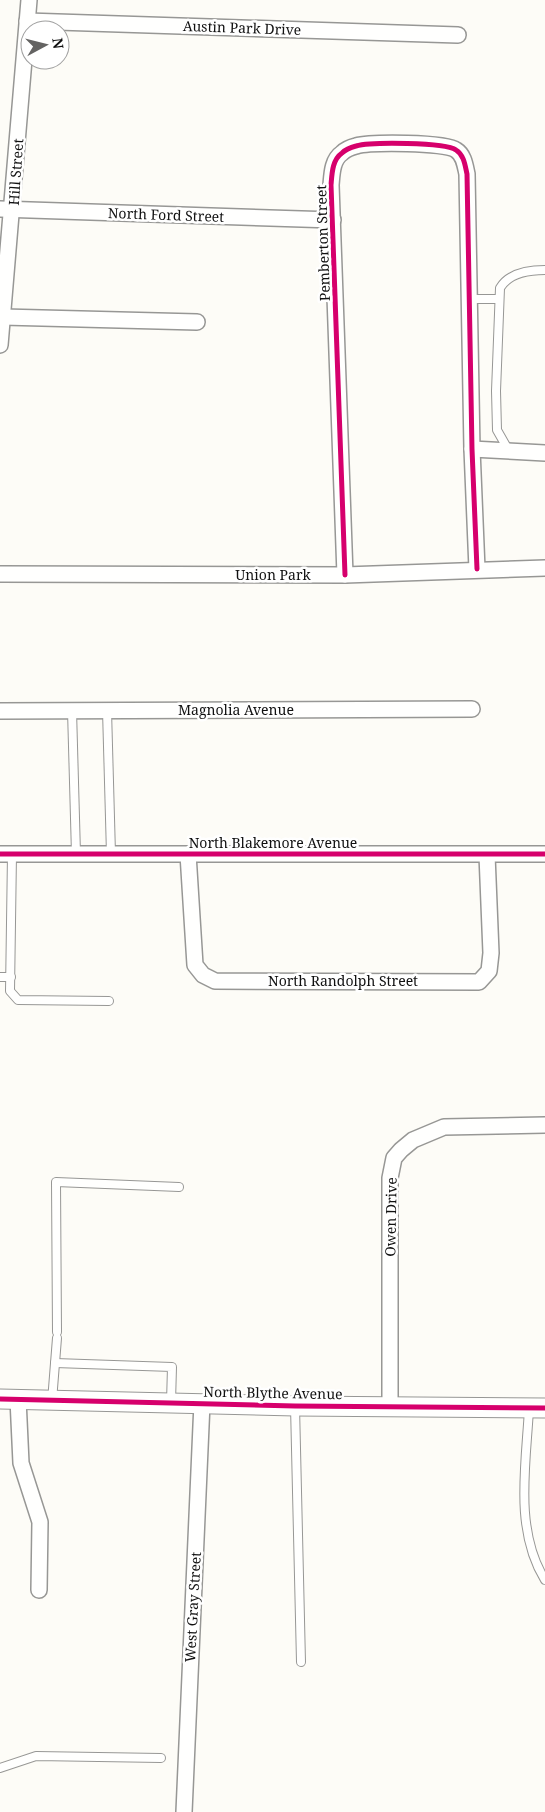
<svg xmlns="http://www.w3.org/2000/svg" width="545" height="1812" viewBox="0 0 545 1812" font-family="'Noto Serif',serif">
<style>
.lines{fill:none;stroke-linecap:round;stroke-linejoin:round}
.service-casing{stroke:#979795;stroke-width:10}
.minor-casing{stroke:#979795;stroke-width:18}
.tertiary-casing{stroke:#979795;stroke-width:21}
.service{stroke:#fffffe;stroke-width:8}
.minor{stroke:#fffffe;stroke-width:15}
.tertiary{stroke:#fffffe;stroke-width:19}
.cycleway-casing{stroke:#fff;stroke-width:8}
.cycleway{stroke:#d6006c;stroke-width:5}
.labels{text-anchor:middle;stroke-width:5;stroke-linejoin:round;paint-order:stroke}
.street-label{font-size:14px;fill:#111;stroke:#fff}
</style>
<rect width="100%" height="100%" fill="#fdfcf7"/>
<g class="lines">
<g class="service-casing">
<g id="service">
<path d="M 469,299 L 499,299"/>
<path d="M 509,451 L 497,430 L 496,391 L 500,288 C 509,273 528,270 545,270"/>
<path d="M 72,710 L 76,854"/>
<path d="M 107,710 L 111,854"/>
<path d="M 12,854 L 10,991 L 18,1000 L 109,1001"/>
<path d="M 0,977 L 11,977"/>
<path d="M 57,1332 L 56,1182 L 179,1187"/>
<path d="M 55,1363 L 172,1367 L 171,1402"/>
<path d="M 52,1401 L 57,1338"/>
<path d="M 295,1406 L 301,1662"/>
<path d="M 529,1409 C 526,1465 514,1530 545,1580"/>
<path d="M 0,1768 L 36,1756 L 161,1758"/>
</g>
</g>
<g class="minor-casing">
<g id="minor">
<path d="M 27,21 L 458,35"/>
<path d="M 0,209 L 333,220"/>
<path d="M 3,317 L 197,322"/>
<path d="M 0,345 L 29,0"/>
<path d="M 472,449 L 545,453"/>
<path d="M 0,574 L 345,575 L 545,568"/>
<path d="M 345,575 L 331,185 C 332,174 332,160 342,153 C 345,150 352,147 356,146 C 370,142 445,142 456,150 C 464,155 465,165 467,174 L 472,449 L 477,569"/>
<path d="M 0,711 L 472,709"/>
<path d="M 0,854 L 545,854"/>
<path d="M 188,854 L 195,965 L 203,975 L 215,981 L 479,982 L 489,971 L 491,953 L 487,855"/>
<path d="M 18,1399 L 21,1463 L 40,1522 L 39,1590"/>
<path d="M 390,1407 L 390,1178 L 394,1158 L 401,1150 L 413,1140 L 444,1127 L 545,1125"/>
<path d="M 184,1812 L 202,1403"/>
</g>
</g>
<g class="tertiary-casing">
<path id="tertiary" d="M 0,1399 L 295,1406 L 545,1408"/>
</g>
<use href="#service" class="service"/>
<use href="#minor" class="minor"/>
<use href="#tertiary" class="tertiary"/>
<g class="cycleway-casing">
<g id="cycleway">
<path d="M 345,575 L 331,185 C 332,174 332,160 342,153 C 345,150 352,147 356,146 C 370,142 445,142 456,150 C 464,155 465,165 467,174 L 472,449 L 477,569"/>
<path d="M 0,854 L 545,854"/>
<path d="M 0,1399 L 295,1406 L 545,1408"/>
</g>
</g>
<use href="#cycleway" class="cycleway"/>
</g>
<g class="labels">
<g class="street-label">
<text transform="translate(242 28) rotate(2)" y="5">Austin Park Drive</text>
<text transform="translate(16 172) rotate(-86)" y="5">Hill Street</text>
<text transform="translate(166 215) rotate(2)" y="5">North Ford Street</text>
<text transform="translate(323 243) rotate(-92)" y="5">Pemberton Street</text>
<text x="273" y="580">Union Park</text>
<text x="236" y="715">Magnolia Avenue</text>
<text x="273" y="848">North Blakemore Avenue</text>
<text x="343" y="986">North Randolph Street</text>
<text transform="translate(391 1217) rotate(-89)" y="5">Owen Drive</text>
<text transform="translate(273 1393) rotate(1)" y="5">North Blythe Avenue</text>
<text transform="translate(193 1607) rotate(-87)" y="5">West Gray Street</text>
</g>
</g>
<g transform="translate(45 45) rotate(83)"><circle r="24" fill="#ffffff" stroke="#a0a0a0"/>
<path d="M0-4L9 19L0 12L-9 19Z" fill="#646362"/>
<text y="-8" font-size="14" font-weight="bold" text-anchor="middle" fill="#111111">N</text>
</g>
</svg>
